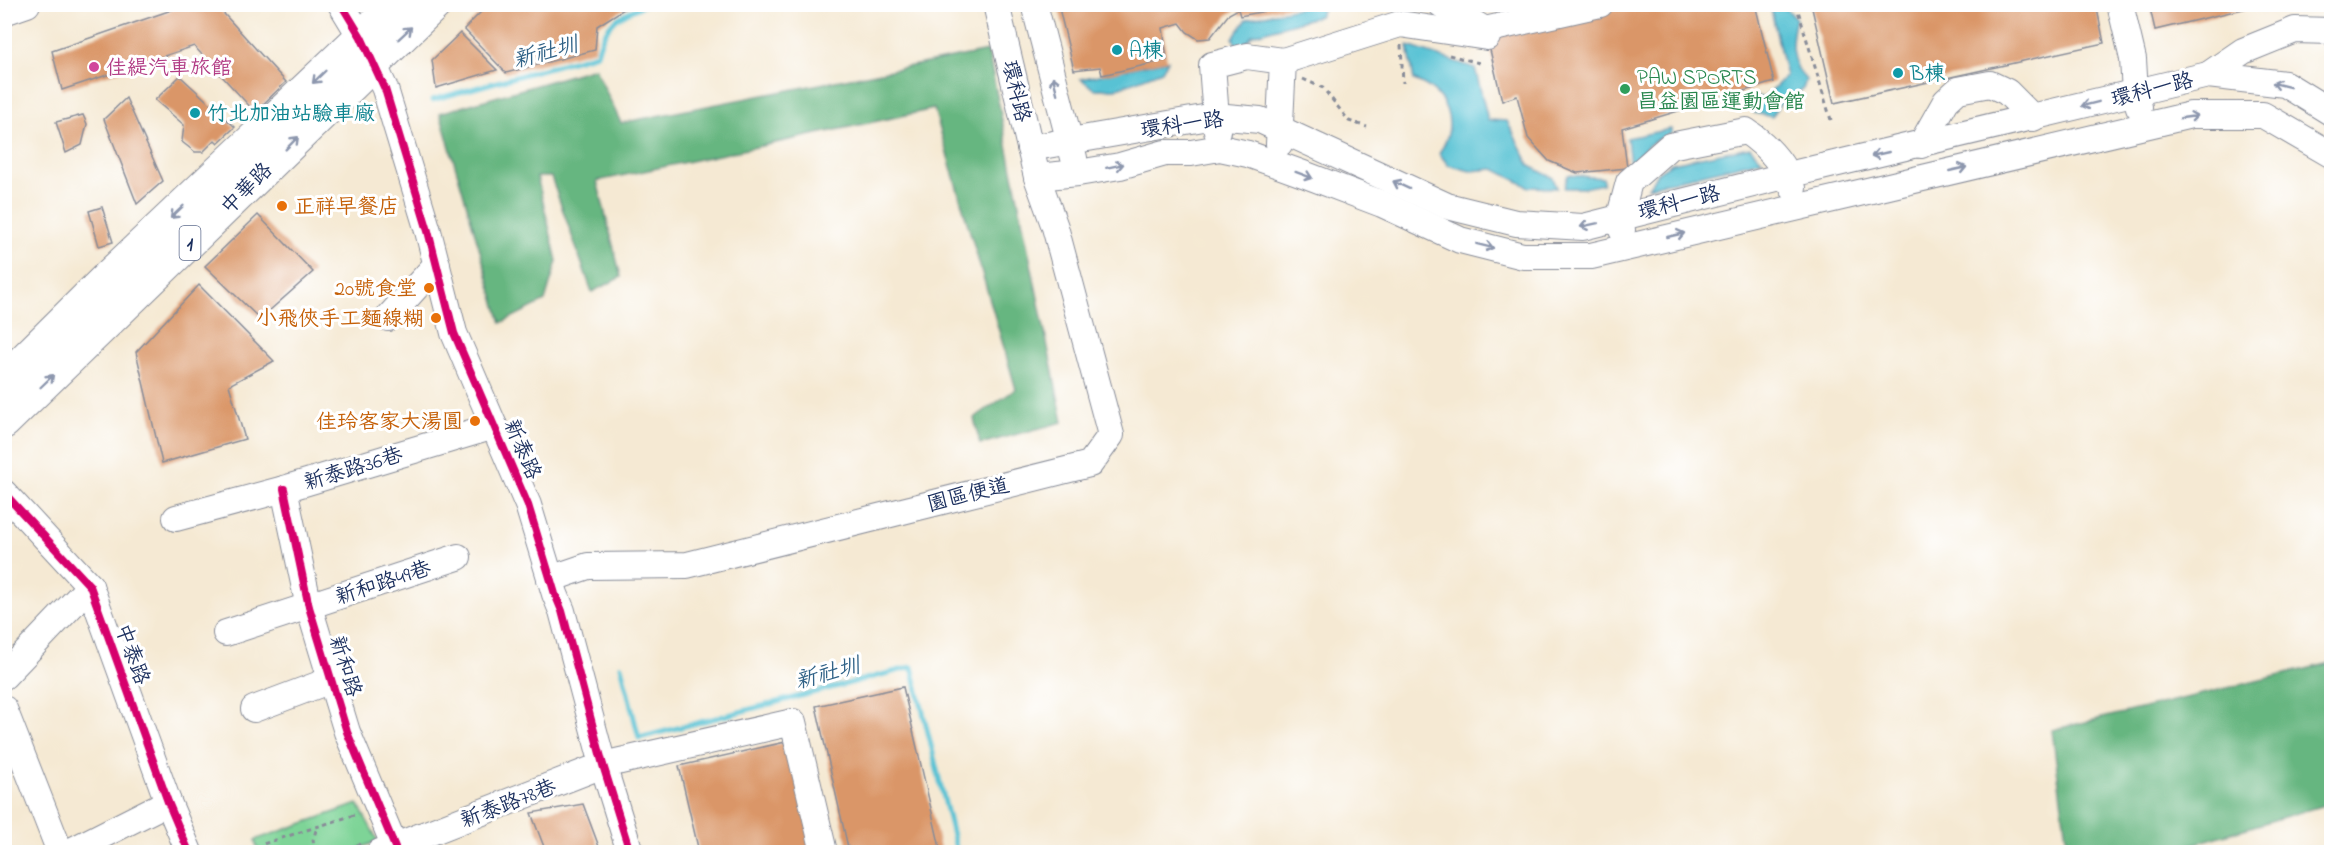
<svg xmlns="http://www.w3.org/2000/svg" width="2336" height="857" viewBox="0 0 2336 857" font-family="'Indie Flower','LXGW WenKai TC',sans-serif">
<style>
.green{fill:#7ed497;stroke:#4c827a;stroke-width:1.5}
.forest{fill:#66b680;stroke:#40726f;stroke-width:1.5}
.water{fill:#58c2d4;stroke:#3a7899;stroke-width:1.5}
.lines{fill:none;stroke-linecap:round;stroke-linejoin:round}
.stream{stroke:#58c2d4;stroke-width:5}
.building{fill:#da9668}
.minor-casing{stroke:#888c98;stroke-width:28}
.major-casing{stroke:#888c98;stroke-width:35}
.path{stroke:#888c98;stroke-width:3;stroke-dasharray:4.5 4.5;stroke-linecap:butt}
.minor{stroke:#fff;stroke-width:26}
.major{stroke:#fff;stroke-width:33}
.cycleway-casing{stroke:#fff;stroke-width:11}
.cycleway{stroke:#d6006c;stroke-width:8}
.oneway{stroke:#8d97ae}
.culture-dot{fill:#0f9aa8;stroke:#fff;stroke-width:2}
.hotel-dot{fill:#d1479c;stroke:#fff;stroke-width:2}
.leisure-dot{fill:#2e9e5b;stroke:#fff;stroke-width:2}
.food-dot{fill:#e8710a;stroke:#fff;stroke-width:2}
.labels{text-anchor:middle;stroke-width:6;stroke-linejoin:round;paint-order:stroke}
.shield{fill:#fff;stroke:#5f6d8e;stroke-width:1.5}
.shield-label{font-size:20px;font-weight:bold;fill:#1b2f5e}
.culture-label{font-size:21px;fill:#0d838f;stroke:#fff;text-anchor:start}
.hotel-label{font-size:21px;fill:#b23c85;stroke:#fff;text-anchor:start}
.leisure-label{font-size:21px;fill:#27864d;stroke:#fff;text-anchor:start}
.street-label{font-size:21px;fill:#1b2f5e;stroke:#fff}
.food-label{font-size:21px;fill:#c56008;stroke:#fff;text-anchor:end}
.water-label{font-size:22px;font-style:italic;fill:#306287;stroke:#fff}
</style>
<rect width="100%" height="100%" fill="#fff"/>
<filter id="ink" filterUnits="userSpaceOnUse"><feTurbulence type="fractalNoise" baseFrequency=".0167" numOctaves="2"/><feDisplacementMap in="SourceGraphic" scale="12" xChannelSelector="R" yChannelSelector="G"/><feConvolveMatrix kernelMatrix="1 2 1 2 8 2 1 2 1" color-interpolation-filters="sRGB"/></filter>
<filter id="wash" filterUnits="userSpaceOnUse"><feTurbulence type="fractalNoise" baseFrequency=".008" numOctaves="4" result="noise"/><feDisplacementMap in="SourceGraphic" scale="24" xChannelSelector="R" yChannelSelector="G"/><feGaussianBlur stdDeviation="1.35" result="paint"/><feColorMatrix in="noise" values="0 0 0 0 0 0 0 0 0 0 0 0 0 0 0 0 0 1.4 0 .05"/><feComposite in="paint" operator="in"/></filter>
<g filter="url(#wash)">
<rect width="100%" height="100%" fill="#f5e9d3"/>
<path class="green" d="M 358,804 L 378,841 L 350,852 L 258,852 L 255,840 Z"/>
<g class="forest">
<path d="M 988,51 L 1063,422 L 980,444 L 974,418 L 1016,389 L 934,109 L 597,181 L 621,277 L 592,292 L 551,177 L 537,177 L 557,261 L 545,301 L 501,323 L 440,113 L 595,68 L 621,123 Z"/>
<path d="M 2331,663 L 2331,803 L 2167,852 L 2068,852 L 2052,730 Z"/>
</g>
<g class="water">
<path d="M 1311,5 L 1325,5 L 1319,16 L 1252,35 L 1239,51 L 1233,38 L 1247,19 Z"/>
<path d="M 1770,5 L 1787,9 L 1796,19 C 1790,42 1789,61 1806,80 L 1803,89 L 1779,105 L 1772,117 L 1754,113 L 1755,96 L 1764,98 L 1786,76 Z"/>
<path d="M 1408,46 L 1475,68 L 1488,120 L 1507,121 L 1530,166 L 1553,178 L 1557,188 L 1529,187 L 1494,169 L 1470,171 L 1448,165 L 1439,153 C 1460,123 1446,92 1414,80 Z"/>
<path d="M 1168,60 L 1162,71 L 1115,89 L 1094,89 L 1081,79 Z"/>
<path d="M 1671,129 L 1672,133 C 1653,139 1643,149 1630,164 L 1627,138 Z"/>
<path d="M 1750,147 L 1762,160 L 1648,187 L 1659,171 L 1672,163 Z"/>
<path d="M 1568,175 L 1603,178 L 1603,184 L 1584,188 L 1564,188 Z"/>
</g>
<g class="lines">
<g class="stream">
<path d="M 432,100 L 597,54 C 605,22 617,17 646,4"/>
<path d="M 621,666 L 639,738 L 912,667 L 957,852"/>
</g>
</g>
<g id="blocks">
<g class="building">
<path d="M 189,4 L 215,4 L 286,82 L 255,112 L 194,46 L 62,90 L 52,51 Z"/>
<path d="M 489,4 L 632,4 L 597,26 L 595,50 L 506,73 L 464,29 Z"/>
<path d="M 1058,4 L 1292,4 L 1292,6 L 1240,16 L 1238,9 L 1229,14 L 1210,38 L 1198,39 L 1187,32 L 1180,23 L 1163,28 L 1167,60 L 1102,75 L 1100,67 L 1074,70 Z"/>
<path d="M 1636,4 L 1755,4 L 1774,82 L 1622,128 L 1627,168 L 1577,173 L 1549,161 L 1528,138 L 1517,96 L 1502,101 L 1487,37 Z"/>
<path d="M 1811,4 L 2096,4 L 2104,43 L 1834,103 Z"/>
<path d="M 2149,4 L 2260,4 L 2260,5 L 2155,30 Z"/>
<path d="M 460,33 L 497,70 L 436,88 L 432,60 Z"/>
<path d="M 180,76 L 235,127 L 218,143 L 215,140 L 203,152 L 195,152 L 182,142 L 184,125 L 155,100 Z"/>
<path d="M 126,98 L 163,181 L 137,204 L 104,119 Z"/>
<path d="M 83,115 L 87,124 L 82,145 L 66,153 L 56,122 Z"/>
<path d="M 102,207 L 113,242 L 99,246 L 89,211 Z"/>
<path d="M 258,215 L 313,272 L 260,319 L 205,266 Z"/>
<path d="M 199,285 L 274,361 L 229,385 L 245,439 L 162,463 L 136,352 Z"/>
<path d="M 903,687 L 941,852 L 849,852 L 816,706 Z"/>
<path d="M 790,741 L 815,852 L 699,852 L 679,766 Z"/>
<path d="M 583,804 L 601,852 L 546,852 L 531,813 Z"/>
</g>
</g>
</g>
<g filter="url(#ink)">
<use href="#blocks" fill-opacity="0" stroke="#888c98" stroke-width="1.5"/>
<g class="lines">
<g class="minor-casing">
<g id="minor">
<path d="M 341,4 L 361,37 L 385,89 L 428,231 L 454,333 L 528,505 L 555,594 L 562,611 L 603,765 L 630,852"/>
<path d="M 1034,4 L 1074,158"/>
<path d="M 1441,4 L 1485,30 L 1600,4"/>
<path d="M 2120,4 L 2133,59 L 2135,93 L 2139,107"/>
<path d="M 4,12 L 27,4"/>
<path d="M 1283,61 L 1400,24 L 1487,37"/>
<path d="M 2208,75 L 2243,51 L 2295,30 L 2332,31"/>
<path d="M 1217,131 L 1212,65 L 1247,56 L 1283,61 L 1279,144"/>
<path d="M 1921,145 L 1946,101 L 1958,90 L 1990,84 L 2007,92 L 2033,118"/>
<path d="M 1030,148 L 1215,116 L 1260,120 L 1447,206 L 1516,223 L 1583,227 L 1788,175 L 2208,75 L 2285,84 L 2332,113"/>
<path d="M 1037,177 L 1078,173 L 1120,166 L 1165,153 L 1191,153 L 1220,148 L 1248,154 L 1306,175 L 1382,204 L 1460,240 L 1523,256 L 1591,256 L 2191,115 L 2263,115 L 2332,155"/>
<path d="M 1622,230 L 1620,216 L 1629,182 L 1670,146 L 1746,131 C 1768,146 1784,164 1793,188"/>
<path d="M 388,318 L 437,264"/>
<path d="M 284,489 L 309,607 L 347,732 L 395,847"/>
<path d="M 4,493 L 90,586 L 168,802 L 189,852"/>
<path d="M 176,518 L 284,489 L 494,426"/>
<path d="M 550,579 L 588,566 L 687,565 L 1090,464 L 1111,435 L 1055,227 L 1037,177 L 996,4"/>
<path d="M 226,633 L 458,557"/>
<path d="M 4,676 L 90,586"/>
<path d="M 4,709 L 60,852"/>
<path d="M 254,709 L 331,680"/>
<path d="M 69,852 L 168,802"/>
<path d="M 380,852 L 603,765 L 793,722 L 824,852"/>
</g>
</g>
<g class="major-casing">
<g id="major">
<path d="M 4,380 L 109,276 L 396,4"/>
<path d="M 4,422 L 435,4"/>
</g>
</g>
<g class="path">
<path d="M 1796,4 L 1831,120"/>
<path d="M 1401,45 L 1403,83"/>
<path d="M 1449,55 L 1483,64"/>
<path d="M 1303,79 L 1323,88 L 1349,121 L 1367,127"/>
<path d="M 264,852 L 263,844 L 357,814"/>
<path d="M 315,852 L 313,840 L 317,827"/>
<path d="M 340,852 L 360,844"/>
</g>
<use href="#minor" class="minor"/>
<use href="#major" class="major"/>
<g class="cycleway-casing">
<g id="cycleway">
<path d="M 341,4 L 361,37 L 385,89 L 428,231 L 454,333 L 528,505 L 555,594 L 562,611 L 603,765 L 630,852"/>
<path d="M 284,489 L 309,607 L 347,732 L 395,847"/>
<path d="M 4,493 L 90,586 L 168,802 L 189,852"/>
</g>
</g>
<use href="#cycleway" class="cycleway"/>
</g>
<defs><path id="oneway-shaft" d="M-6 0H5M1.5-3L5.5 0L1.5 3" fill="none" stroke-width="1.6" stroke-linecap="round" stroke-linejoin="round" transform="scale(1.5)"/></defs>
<g class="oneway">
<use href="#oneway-shaft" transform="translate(405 33) rotate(-43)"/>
<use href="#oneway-shaft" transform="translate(319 77) rotate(136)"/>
<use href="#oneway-shaft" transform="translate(1055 85) rotate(-104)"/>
<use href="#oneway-shaft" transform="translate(2281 85) rotate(-166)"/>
<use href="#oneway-shaft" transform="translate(2090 104) rotate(166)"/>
<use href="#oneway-shaft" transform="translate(2189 117) rotate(-8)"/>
<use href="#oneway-shaft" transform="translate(292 143) rotate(-45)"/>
<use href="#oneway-shaft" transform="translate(1880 154) rotate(167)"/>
<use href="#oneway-shaft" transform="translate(1115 166) rotate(-12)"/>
<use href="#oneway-shaft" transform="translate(1958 169) rotate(-13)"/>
<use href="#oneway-shaft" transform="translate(1304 175) rotate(20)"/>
<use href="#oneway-shaft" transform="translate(1401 185) rotate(-155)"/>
<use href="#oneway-shaft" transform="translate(177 212) rotate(136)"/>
<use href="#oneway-shaft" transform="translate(1589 225) rotate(168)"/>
<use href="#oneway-shaft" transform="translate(1676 235) rotate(-13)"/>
<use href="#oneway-shaft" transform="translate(1485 246) rotate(14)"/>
<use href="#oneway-shaft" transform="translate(47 381) rotate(-44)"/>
</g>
</g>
<g class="culture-dot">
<circle cx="1117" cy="50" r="6"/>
<circle cx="1898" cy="73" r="6"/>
<circle cx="195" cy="113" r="6"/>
</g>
<circle class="hotel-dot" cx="94" cy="67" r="6"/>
<circle class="leisure-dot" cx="1625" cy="89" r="6"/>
<g class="food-dot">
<circle cx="282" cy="206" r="6"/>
<circle cx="429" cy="288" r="6"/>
<circle cx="436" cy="318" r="6"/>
<circle cx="475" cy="421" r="6"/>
</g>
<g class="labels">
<rect class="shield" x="179.5" y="226" width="21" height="34" rx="4.5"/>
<g class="shield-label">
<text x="190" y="250">1</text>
</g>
<g class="culture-label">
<text x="1129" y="57">A棟</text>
<text x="1910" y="80">B棟</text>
<text x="207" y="120">竹北加油站驗車廠</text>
</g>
<g class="hotel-label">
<text x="106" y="74">佳緹汽車旅館</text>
</g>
<g class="leisure-label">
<text x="1637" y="84">PAW SPORTS<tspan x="1637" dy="24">昌益園區運動會館</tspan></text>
</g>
<g class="street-label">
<text transform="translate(2152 89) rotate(-14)" y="7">環科一路</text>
<text transform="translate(1017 91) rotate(77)" y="7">環科路</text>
<text transform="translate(1182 124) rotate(-8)" y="7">環科一路</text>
<text transform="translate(246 188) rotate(-45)" y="7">中華路</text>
<text transform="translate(1679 202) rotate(-14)" y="7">環科一路</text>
<text transform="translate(523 449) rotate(67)" y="7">新泰路</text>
<text transform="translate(353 468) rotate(-17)" y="7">新泰路36巷</text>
<text transform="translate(968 494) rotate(-14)" y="7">園區便道</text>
<text transform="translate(383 582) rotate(-18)" y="7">新和路49巷</text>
<text transform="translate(133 654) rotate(70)" y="7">中泰路</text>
<text transform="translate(346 666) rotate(73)" y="7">新和路</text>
<text transform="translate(508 803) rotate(-21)" y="7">新泰路78巷</text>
</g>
<g class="food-label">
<text x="294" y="213" text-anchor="start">正祥早餐店</text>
<text x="417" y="295">20號食堂</text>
<text x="424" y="325">小飛俠手工麵線糊</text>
<text x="463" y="428">佳玲客家大湯圓</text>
</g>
<g class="water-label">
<text transform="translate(545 51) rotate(-15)" y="8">新社圳</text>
<text transform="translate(827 672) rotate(-15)" y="8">新社圳</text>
</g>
</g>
<rect width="2336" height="857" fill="none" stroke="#fff" stroke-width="24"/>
</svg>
